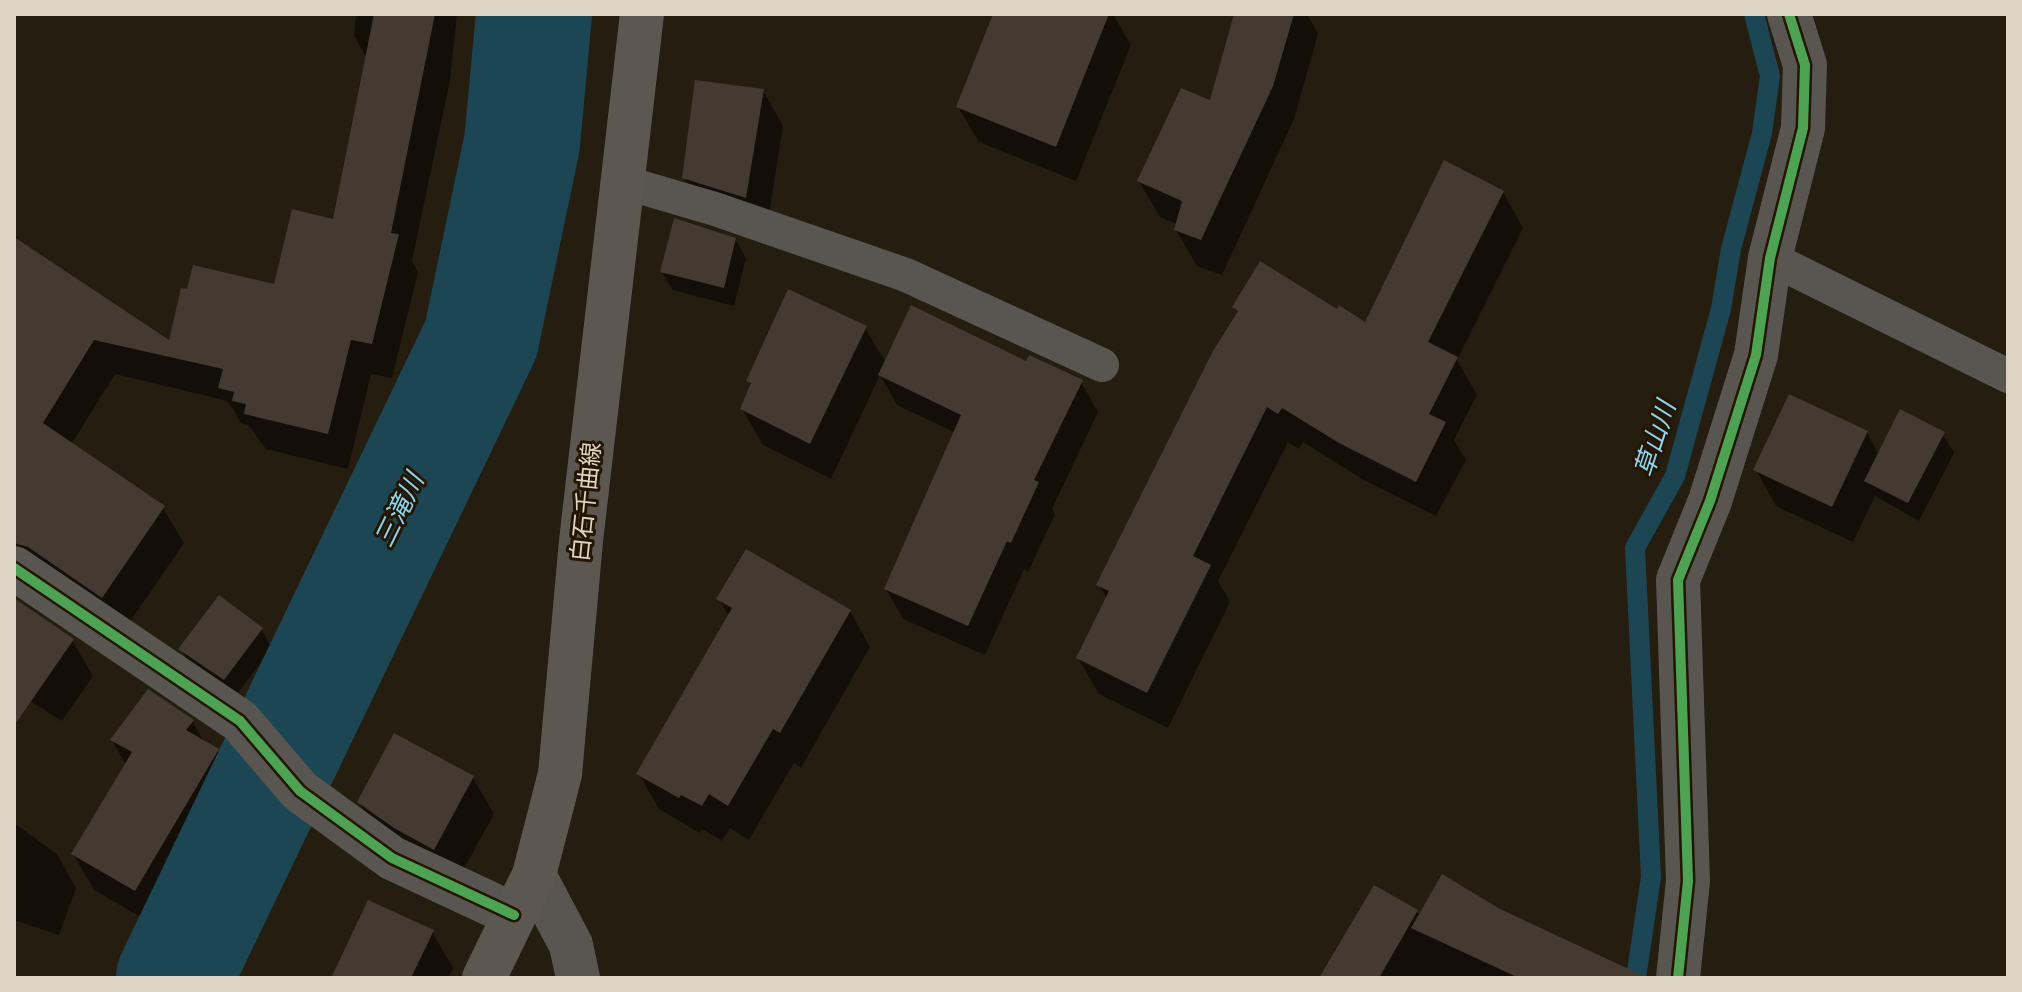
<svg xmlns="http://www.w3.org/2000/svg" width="2022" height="992" viewBox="0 0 2022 992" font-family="Raleway,'Noto Sans JP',sans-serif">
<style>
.shadow{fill:#0007}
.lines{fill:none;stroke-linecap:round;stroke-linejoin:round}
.stream{stroke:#1d4655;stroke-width:20}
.river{stroke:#1d4655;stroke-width:116}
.building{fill:#453a32}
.service{stroke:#595550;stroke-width:34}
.minor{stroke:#595550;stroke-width:44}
.secondary{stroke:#5c5750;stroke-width:44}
.cycleway-casing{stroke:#241600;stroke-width:15}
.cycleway{stroke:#4ca352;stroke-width:10}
.labels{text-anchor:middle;stroke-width:6;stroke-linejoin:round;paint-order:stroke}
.street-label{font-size:24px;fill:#ded4c6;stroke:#241600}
.water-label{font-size:26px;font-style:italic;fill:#88d5f4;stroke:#241600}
</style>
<rect width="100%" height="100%" fill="#251d0f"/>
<g class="shadow">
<path d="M 356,14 L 457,14 L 450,80 L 412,261 L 418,272 L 392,378 L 371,374 L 348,469 L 266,449 L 248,425 L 241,423 L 228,401 L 115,374 L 71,445 L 163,508 L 184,543 L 123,632 L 14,589 L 14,258 L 170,343 L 276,286 L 335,221 L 367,59 L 354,35 Z"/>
<path d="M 995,14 L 1113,14 L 1131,45 L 1076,181 L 979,142 L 958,107 Z"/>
<path d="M 1236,14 L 1307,14 L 1318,34 L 1294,119 L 1222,275 L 1197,266 L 1176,230 L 1178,225 L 1160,217 L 1139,181 L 1211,103 Z"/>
<path d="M 763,90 L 783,126 L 766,233 L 705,214 L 684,178 Z"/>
<path d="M 1503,192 L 1523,228 L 1457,360 L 1477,395 L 1454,440 L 1466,460 L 1436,516 L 1362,479 L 1303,442 L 1299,449 L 1288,442 L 1218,581 L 1230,602 L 1168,728 L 1099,694 L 1078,658 L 1107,599 L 1099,585 L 1239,314 L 1234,307 L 1337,312 L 1366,324 Z"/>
<path d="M 735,239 L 746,258 L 734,306 L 673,290 L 662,272 Z"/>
<path d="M 865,328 L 886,363 L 1027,363 L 1081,382 L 1098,412 L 1052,509 L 1055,514 L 1028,572 L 1024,569 L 985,655 L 903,619 L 886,589 L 956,433 L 897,405 L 880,375 L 831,479 L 763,445 L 742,409 L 752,387 L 748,380 Z"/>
<path d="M 1867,433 L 1879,455 L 1943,434 L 1954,453 L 1919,521 L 1875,496 L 1853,542 L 1776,506 L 1756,470 Z"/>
<path d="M 719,599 L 850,611 L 870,647 L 801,768 L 794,763 L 749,840 L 730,828 L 722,841 L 702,829 L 700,833 L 659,809 L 639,774 L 729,617 Z"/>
<path d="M 14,600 L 72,640 L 93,676 L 62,721 L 14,691 Z"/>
<path d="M 261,629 L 272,648 L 235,697 L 192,668 L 181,649 Z"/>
<path d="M 192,721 L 205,743 L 217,750 L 238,786 L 156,926 L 94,890 L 73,854 L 126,765 L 112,740 Z"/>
<path d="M 473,778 L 494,814 L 455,885 L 380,838 L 359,802 Z"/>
<path d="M 14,823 L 57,854 L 76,888 L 59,935 L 14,920 Z"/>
<path d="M 1375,888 L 1421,915 L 1621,978 L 1337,978 Z"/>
<path d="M 432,932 L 453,968 L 448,978 L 333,978 Z"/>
</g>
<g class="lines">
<path class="stream" d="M 1636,978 L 1651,877 L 1635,548 L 1675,476 L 1721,309 L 1731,249 L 1762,133 L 1770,76 L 1754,14"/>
<path class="river" d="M 174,978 L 481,339 L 522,143 L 534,14"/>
</g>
<g class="building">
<path d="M 374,14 L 435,14 L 391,233 L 399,234 L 372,344 L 351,340 L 328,434 L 244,414 L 246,404 L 232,401 L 234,392 L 218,388 L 223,369 L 94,340 L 43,423 L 165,506 L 102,598 L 28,547 L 14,543 L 14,237 L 169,340 L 181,288 L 187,289 L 193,265 L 274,284 L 292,209 L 333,219 Z"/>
<path d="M 993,14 L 1109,14 L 1056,147 L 956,107 Z"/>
<path d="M 1234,14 L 1294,14 L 1273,86 L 1201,240 L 1174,230 L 1182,201 L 1137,181 L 1181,88 L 1210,100 Z"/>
<path d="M 695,80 L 764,89 L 746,198 L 682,178 Z"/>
<path d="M 1444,160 L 1504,191 L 1428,342 L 1458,357 L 1429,414 L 1446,422 L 1416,482 L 1339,443 L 1282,408 L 1278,414 L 1267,407 L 1193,556 L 1211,565 L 1147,693 L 1076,658 L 1109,591 L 1096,585 L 1213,351 L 1238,311 L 1232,307 L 1260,261 L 1337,309 L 1339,305 L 1365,322 Z"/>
<path d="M 674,218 L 736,238 L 724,288 L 660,272 Z"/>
<path d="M 788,289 L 867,326 L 810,444 L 740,409 L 751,383 L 746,381 Z"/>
<path d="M 911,305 L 1026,361 L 1029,355 L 1083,380 L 1034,480 L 1039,482 L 1011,543 L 1007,541 L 968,626 L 884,589 L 961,415 L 878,375 Z"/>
<path d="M 1789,394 L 1868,431 L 1832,507 L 1753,470 Z"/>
<path d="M 1900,409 L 1945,432 L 1908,503 L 1864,481 Z"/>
<path d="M 746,549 L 851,610 L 780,733 L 773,729 L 728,806 L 709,794 L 702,806 L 681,795 L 679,798 L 636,774 L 732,608 L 716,599 Z"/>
<path d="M 219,595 L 263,628 L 224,680 L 178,649 Z"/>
<path d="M 14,598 L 74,639 L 14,726 Z"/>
<path d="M 148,689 L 194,720 L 186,730 L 219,749 L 135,891 L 71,854 L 132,752 L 110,740 Z"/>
<path d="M 394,733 L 474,776 L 434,850 L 394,828 L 357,802 Z"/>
<path d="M 1442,874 L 1500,909 L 1648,978 L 1519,978 L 1411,928 Z"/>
<path d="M 1374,885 L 1418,910 L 1379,978 L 1319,978 Z"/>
<path d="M 368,900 L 434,930 L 411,978 L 331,978 Z"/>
</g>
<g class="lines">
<g class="service">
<path d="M 623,182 L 715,209 L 906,275 L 1102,365"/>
<path d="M 1770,258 L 2008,376"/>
</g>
<g class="minor">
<path d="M 14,568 L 240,721 L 300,791 L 392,858 L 514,915"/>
<path d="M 534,875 L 571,945 L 578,978"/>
<path d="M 1678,978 L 1688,881 L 1678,580 L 1710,501 L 1756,355 L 1770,258 L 1803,128 L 1805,65 L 1789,14"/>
</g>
<path class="secondary" d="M 484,978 L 534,875 L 560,774 L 581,541 L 642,14"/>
<g class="cycleway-casing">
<g id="cycleway">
<path d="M 14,568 L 240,721 L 300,791 L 392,858 L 514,915"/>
<path d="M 1678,978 L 1688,881 L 1678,580 L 1710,501 L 1756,355 L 1770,258 L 1803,128 L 1805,65 L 1789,14"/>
</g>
</g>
<use href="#cycleway" class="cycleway"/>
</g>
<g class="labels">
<g class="street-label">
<text transform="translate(586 502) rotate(-84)" y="8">白石千曲線</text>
</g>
<g class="water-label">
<text transform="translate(1655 439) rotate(-72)" y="9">草山川</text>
<text transform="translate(399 510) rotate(-64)" y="9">三滝川</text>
</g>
</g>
<rect width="2022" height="992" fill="none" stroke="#ded4c6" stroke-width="32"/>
</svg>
